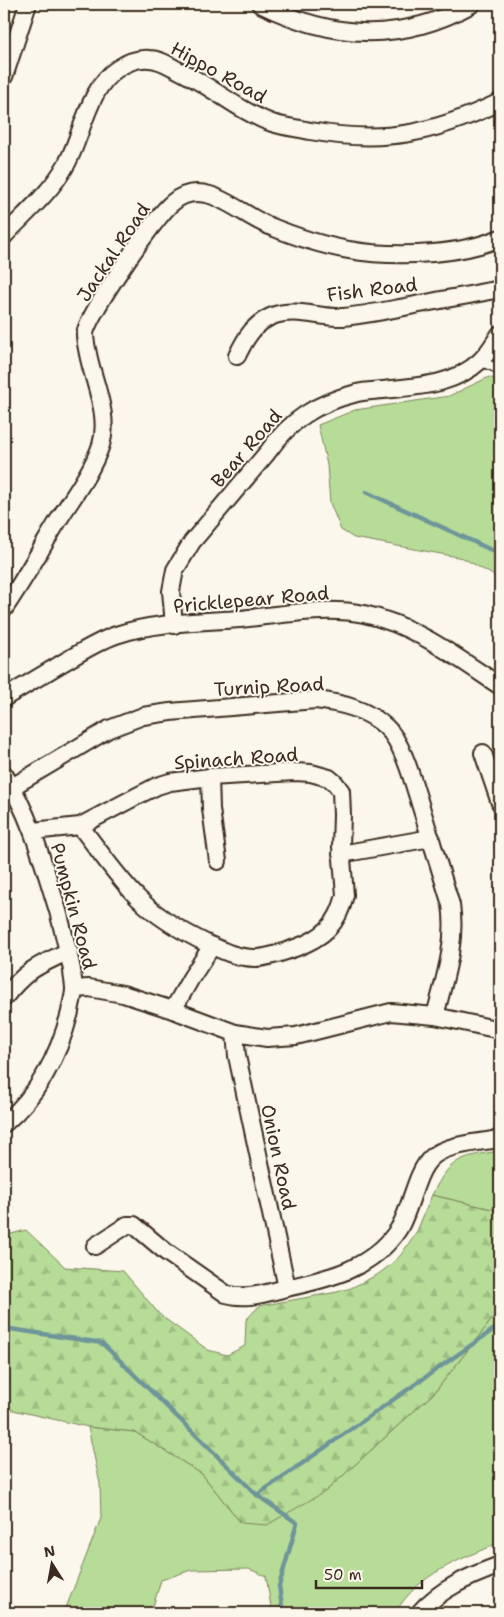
<svg xmlns="http://www.w3.org/2000/svg" width="504" height="1617" viewBox="0 0 504 1617" font-family="'Shantell Sans',sans-serif">
<style>
.green{fill:#b7dc97;stroke:#79835a}
.forest{fill:url(#forest-firs);stroke:#79835a}
.lines{fill:none;stroke-linecap:round;stroke-linejoin:round}
.stream{stroke:#6d959a;stroke-width:4.5}
.lane-casing{stroke:#3b2a1e;stroke-width:11}
.street-casing{stroke:#3b2a1e;stroke-width:20}
.lane{stroke:#fbf7ec;stroke-width:8}
.street{stroke:#fbf7ec;stroke-width:16}
.labels{text-anchor:middle;stroke-width:4;stroke-linejoin:round;paint-order:stroke}
.street-label{font-size:19px;fill:#3b2a1e;stroke:#fbf7ec}
</style>
<defs>
<pattern id="forest-firs" width="22" height="20" patternUnits="userSpaceOnUse" patternTransform="scale(1.25)"><rect width="22" height="20" fill="#b7dc97"/><path d="M5 1l3.5 6h-7zM16 11l3.5 6h-7z" fill="#9ebd82"/></pattern>
</defs>
<rect width="100%" height="100%" fill="#fbf7ec"/>
<filter id="ink" filterUnits="userSpaceOnUse"><feTurbulence type="fractalNoise" baseFrequency=".02" numOctaves="2"/><feDisplacementMap in="SourceGraphic" scale="10" xChannelSelector="R" yChannelSelector="G"/><feConvolveMatrix kernelMatrix="1 2 1 2 8 2 1 2 1" color-interpolation-filters="sRGB"/></filter>
<g filter="url(#ink)">
<g class="green">
<path d="M 489,377 L 500,381 L 500,579 L 463,558 L 354,538 L 341,530 L 330,503 L 327,465 L 318,425 L 355,410 L 449,396 Z"/>
<path d="M 500,1151 L 500,1211 L 432,1195 C 451,1157 460,1157 500,1151 Z"/>
<path d="M 500,1309 L 500,1542 C 458,1561 420,1572 395,1613 L 272,1613 L 266,1576 L 249,1569 L 191,1570 L 161,1580 L 151,1613 L 64,1613 L 101,1518 L 100,1484 L 88,1427 L 135,1432 L 202,1474 L 241,1523 L 326,1491 L 435,1392 Z"/>
</g>
<path class="forest" d="M 432,1195 L 500,1211 L 500,1309 L 435,1392 L 326,1491 L 267,1525 L 241,1523 L 202,1474 L 135,1432 L 88,1427 L 4,1408 L 4,1236 L 26,1230 L 65,1267 L 123,1271 L 160,1315 L 208,1350 L 227,1355 L 245,1346 L 246,1320 L 259,1306 L 337,1292 L 351,1288 L 377,1275 L 389,1266 L 400,1256 L 417,1231 Z"/>
<g class="lines">
<g class="stream">
<path d="M 366,492 L 500,554"/>
<path d="M 4,1328 L 102,1343 L 257,1495 L 297,1523 L 279,1586 L 283,1613"/>
<path d="M 257,1495 L 500,1325"/>
</g>
<g class="lane-casing">
<path id="lane" d="M 480,361 L 500,370"/>
</g>
<g class="street-casing">
<g id="street">
<path d="M 260,4 C 332,39 400,44 472,4"/>
<path d="M 4,77 L 28,4"/>
<path d="M 4,236 C 25,214 51,192 66,165 C 82,137 88,88 117,69 C 126,63 137,58 149,59 C 160,59 170,66 180,71 C 211,86 240,112 272,123 C 284,127 297,128 310,131 C 385,144 432,134 500,102"/>
<path d="M 237,356 C 246,337 255,322 275,315 C 296,308 321,318 343,317 C 366,315 388,310 410,306 C 440,300 470,295 500,289"/>
<path d="M 4,609 C 24,580 42,547 61,516 C 75,494 92,471 101,445 C 110,415 94,384 88,354 C 87,348 85,341 85,334 C 87,315 155,217 172,203 C 183,193 196,191 210,195 C 227,200 249,217 267,225 C 325,249 370,258 433,253 C 456,251 479,247 500,238"/>
<path d="M 174,625 L 171,591 L 175,570 L 192,542 L 267,453 C 291,419 317,403 357,393 C 365,391 374,391 383,390 C 417,386 453,386 480,361 C 488,354 494,343 500,334"/>
<path d="M 4,698 C 22,687 41,676 59,665 C 78,654 96,642 116,635 C 154,622 200,622 240,619 C 279,615 325,606 364,614 C 415,625 458,658 500,686"/>
<path d="M 483,753 L 500,803"/>
<path d="M 4,774 C 31,816 43,863 58,911 C 63,931 68,950 72,970 C 72,976 74,983 74,989 C 74,996 71,1004 70,1012 C 59,1055 38,1095 4,1124"/>
<path d="M 210,777 L 211,809 L 218,861"/>
<path d="M 12,787 L 109,729 L 143,716 L 170,712 L 316,700 C 341,703 367,709 386,727 C 403,742 414,785 421,807 C 431,840 441,872 451,905 C 457,943 444,980 435,1016"/>
<path d="M 33,831 L 80,826 L 137,796 L 157,786 L 170,782 L 210,777 L 295,772 L 311,773 L 329,778 L 335,783 L 341,791 L 342,815 L 341,847 L 345,895 C 338,925 323,938 295,948 C 283,952 268,958 255,958 C 237,958 223,951 208,944 C 183,932 157,917 138,898 C 116,876 99,850 80,826"/>
<path d="M 341,854 L 431,838"/>
<path d="M 74,989 L 89,988 L 123,994 L 173,1010 L 235,1033 L 267,1038 L 296,1036 L 391,1012 L 435,1016 L 500,1030"/>
<path d="M 4,998 C 26,970 37,966 69,951"/>
<path d="M 173,1010 L 191,978 L 212,946"/>
<path d="M 235,1033 L 237,1056 L 287,1288"/>
<path d="M 95,1246 L 127,1225 L 134,1225 L 166,1252 L 226,1294 C 247,1300 266,1293 286,1288 C 328,1279 372,1269 398,1230 C 411,1210 415,1173 431,1158 C 445,1144 481,1142 500,1139"/>
<path d="M 419,1613 C 441,1588 470,1576 500,1565"/>
</g>
</g>
<use href="#lane" class="lane"/>
<use href="#street" class="street"/>
</g>
</g>
<g class="labels">
<g class="street-label">
<text transform="translate(219 72) rotate(29)" y="7">Hippo Road</text>
<text transform="translate(113 252) rotate(-56)" y="7">Jackal Road</text>
<text transform="translate(372 289) rotate(-7)" y="7">Fish Road</text>
<text transform="translate(246 448) rotate(-49)" y="7">Bear Road</text>
<text transform="translate(251 599) rotate(-5)" y="7">Pricklepear Road</text>
<text transform="translate(269 686) rotate(-3)" y="7">Turnip Road</text>
<text transform="translate(236 758) rotate(-4)" y="7">Spinach Road</text>
<text transform="translate(74 906) rotate(75)" y="7">Pumpkin Road</text>
<text transform="translate(279 1157) rotate(78)" y="7">Onion Road</text>
</g>
</g>
<rect width="504" height="1617" fill="none" stroke="#fbf7ec" stroke-width="20"/>
<rect x="10" y="10" width="484" height="1597" fill="none" stroke="#3b2a1e" stroke-width="2" filter="url(#ink)"/>
<g transform="translate(52 1564) rotate(349)" stroke="#fbf7ec" stroke-width="4" paint-order="stroke">
<path d="M0-4L9 19L0 12L-9 19Z" fill="#3b2a1e"/>
<text y="-8" font-size="14" font-weight="bold" text-anchor="middle" fill="#3b2a1e">N</text>
</g>
<path d="M316 1580v8h106v-8" fill="none" stroke="#3b2a1e" stroke-width="2.5"/>
<text x="324" y="1580" font-size="15" fill="#3b2a1e" stroke="#fbf7ec" stroke-width="4" paint-order="stroke">50 m</text>
</svg>
